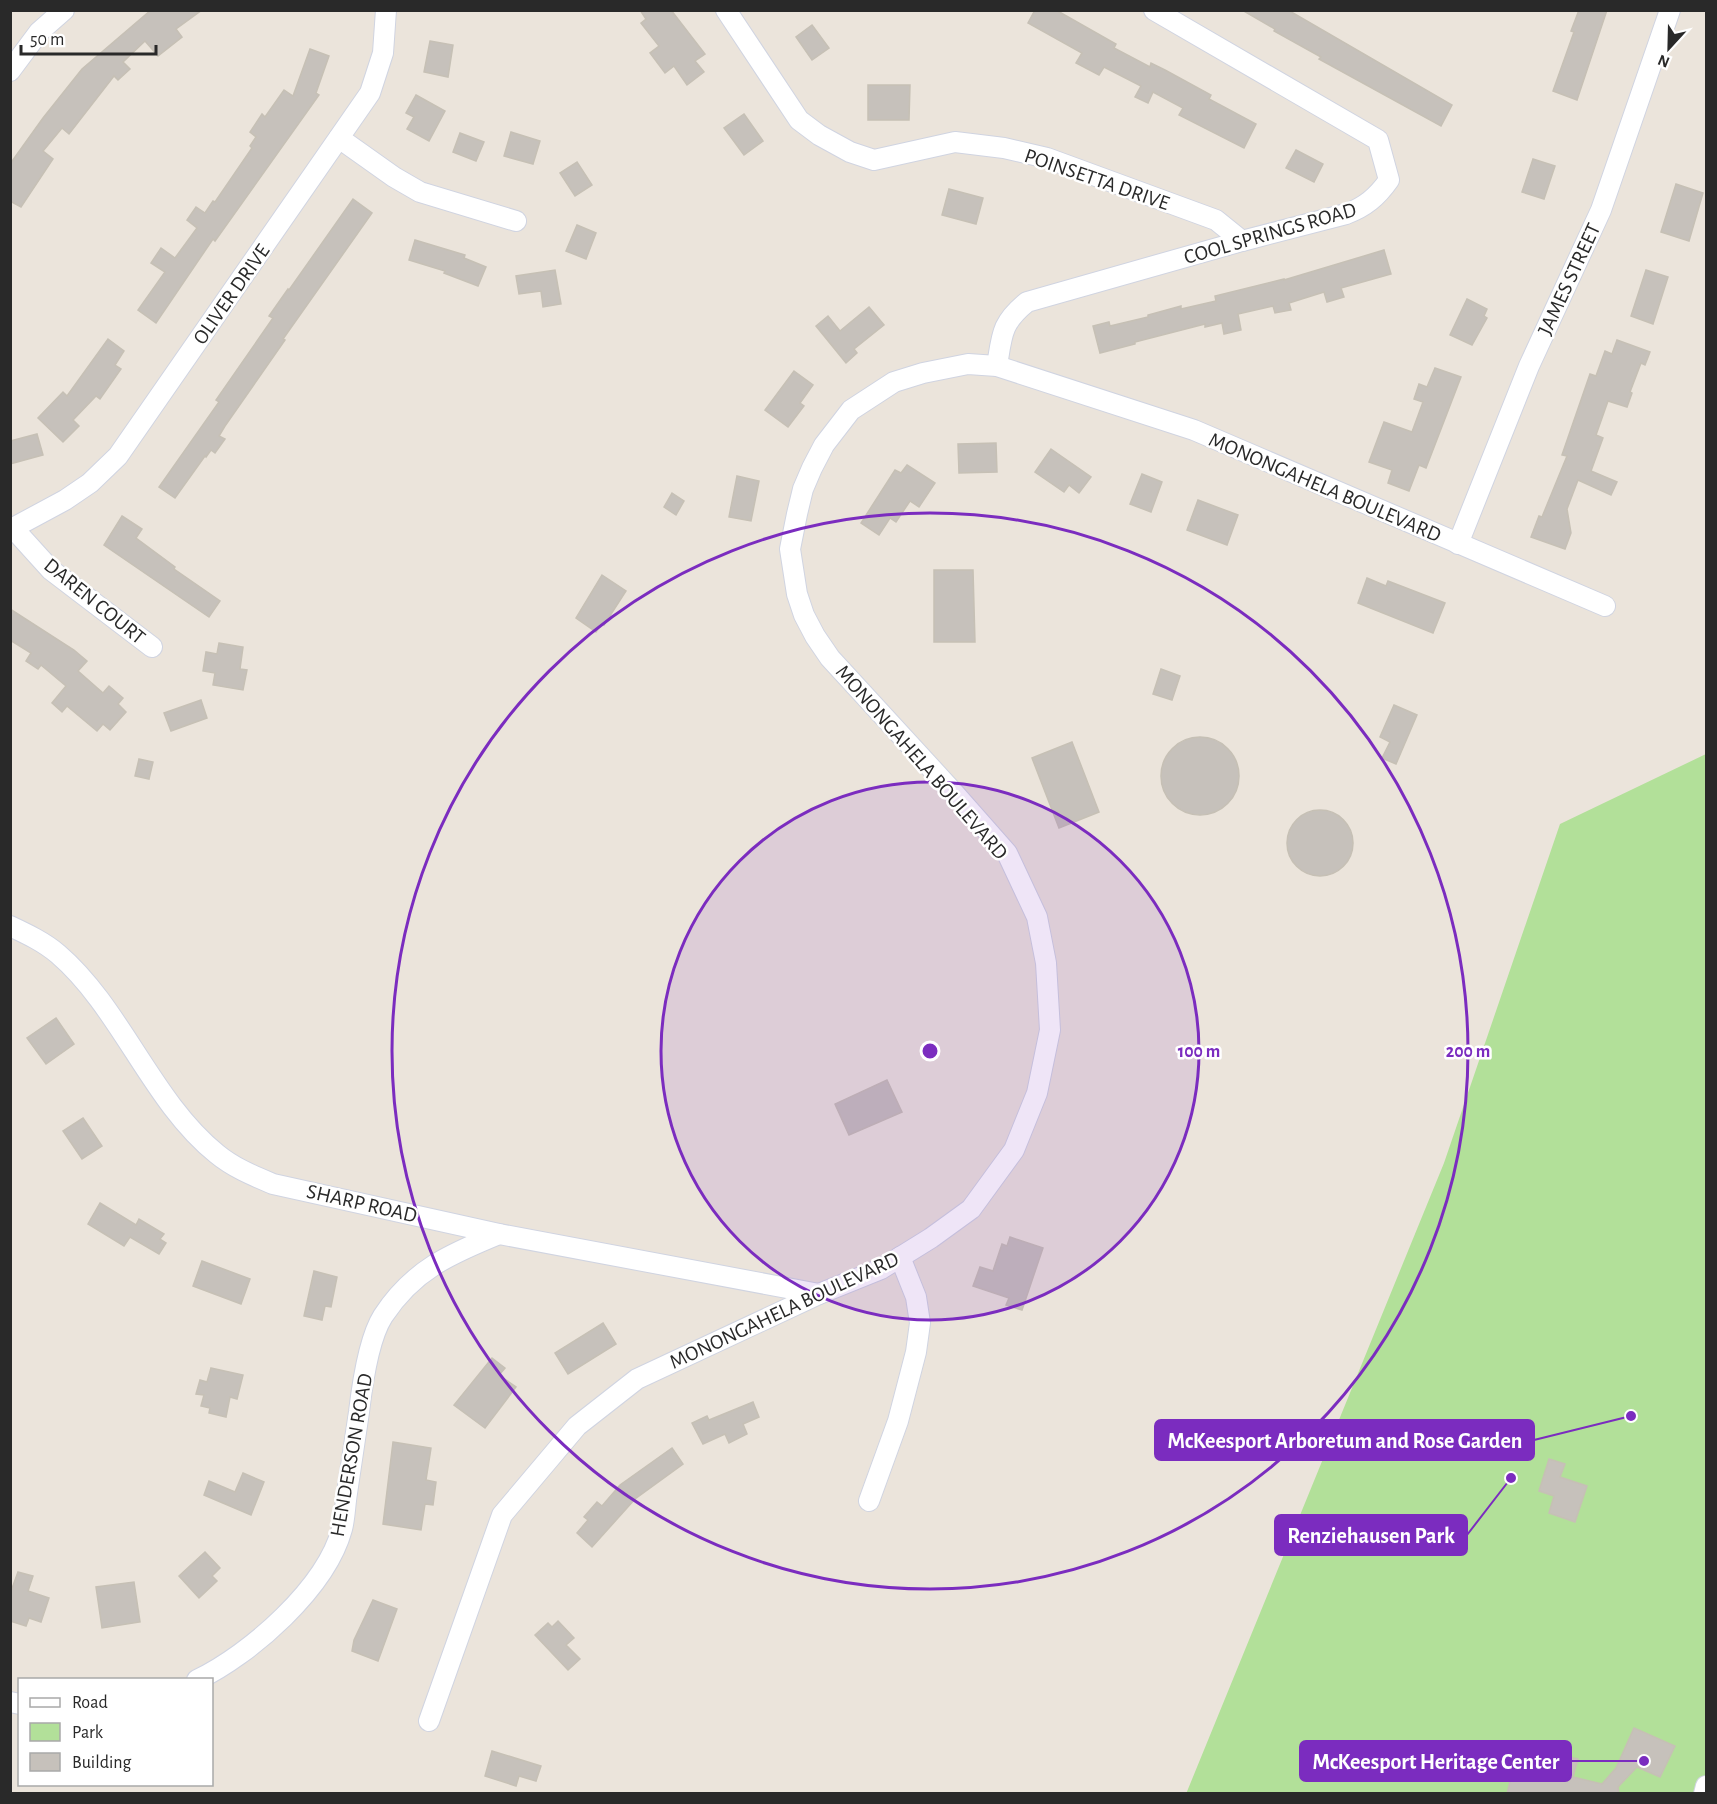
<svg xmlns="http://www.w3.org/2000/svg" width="1717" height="1804" viewBox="0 0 1717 1804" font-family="'Alegreya Sans',sans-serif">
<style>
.green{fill:#b2e099}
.building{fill:#c6c1bb;stroke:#c6c0b5;stroke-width:1.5}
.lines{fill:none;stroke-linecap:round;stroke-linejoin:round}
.minor-casing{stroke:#d0d4e1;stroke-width:22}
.minor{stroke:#fff;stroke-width:20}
.ring{fill:none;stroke:#7b2cbf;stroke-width:3}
.labels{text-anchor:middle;stroke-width:5;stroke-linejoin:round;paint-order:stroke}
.street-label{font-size:21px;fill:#292929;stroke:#fff}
.centre{fill:#7b2cbf;stroke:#fff;stroke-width:3}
.ring-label{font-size:18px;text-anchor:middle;font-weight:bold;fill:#7b2cbf;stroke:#fff;stroke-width:5;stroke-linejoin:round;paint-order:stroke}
.leader{fill:none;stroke:#7b2cbf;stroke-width:2}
.callout-dot{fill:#7b2cbf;stroke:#fff;stroke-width:2}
.callout{fill:#7b2cbf;stroke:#7b2cbf;stroke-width:2}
.callout-label{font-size:22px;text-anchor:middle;font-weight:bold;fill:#fff}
</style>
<rect width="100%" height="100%" fill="#ebe4db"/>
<path class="green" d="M 1706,754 L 1706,1793 L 1186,1794 L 1444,1163 L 1560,824 Z"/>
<g class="building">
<path d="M 151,10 L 202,10 L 176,29 L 182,37 L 158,56 L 145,41 L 123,62 L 130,69 L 118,80 L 114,76 L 69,134 L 62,128 L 43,151 L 53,159 L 21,207 L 10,201 L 10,164 L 43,118 L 82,69 Z"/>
<path d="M 640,10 L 671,10 L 705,54 L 695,61 L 704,72 L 687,85 L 674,66 L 665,73 L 650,53 L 659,46 L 641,23 L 646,19 Z"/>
<path d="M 1035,10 L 1056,10 L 1116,44 L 1114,48 L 1150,67 L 1151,63 L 1165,70 L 1211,95 L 1209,99 L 1256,124 L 1244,148 L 1179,115 L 1183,108 L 1153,92 L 1148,103 L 1135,97 L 1141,86 L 1104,67 L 1099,75 L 1076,63 L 1082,53 L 1028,23 Z"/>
<path d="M 1242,10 L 1288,10 L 1452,105 L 1441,126 L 1319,59 L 1321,57 L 1274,31 L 1275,29 Z"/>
<path d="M 1579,10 L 1607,10 L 1577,100 L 1553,91 L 1574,32 L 1571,31 Z"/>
<path d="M 812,25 L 829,48 L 812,60 L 796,37 Z"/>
<path d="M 430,41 L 453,45 L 448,77 L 424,72 Z"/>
<path d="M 310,49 L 329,56 L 316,93 L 319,95 L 215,241 L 213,239 L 156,323 L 138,310 L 165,272 L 151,263 L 161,248 L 175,258 L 197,228 L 187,220 L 196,207 L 205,213 L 213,201 L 215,202 L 252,148 L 250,146 L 256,137 L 250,132 L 262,114 L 265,117 L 284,90 L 293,96 Z"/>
<path d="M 868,85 L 910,85 L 909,120 L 868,120 Z"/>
<path d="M 416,95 L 445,111 L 429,141 L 407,129 L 414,117 L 406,113 Z"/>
<path d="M 744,114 L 763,141 L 744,155 L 724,128 Z"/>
<path d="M 511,132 L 540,141 L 533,164 L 504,156 Z"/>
<path d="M 460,133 L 484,142 L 476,161 L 453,152 Z"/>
<path d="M 1296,150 L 1323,164 L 1314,182 L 1286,168 Z"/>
<path d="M 1533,159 L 1555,166 L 1544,199 L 1522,192 Z"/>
<path d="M 577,162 L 592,185 L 575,196 L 560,173 Z"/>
<path d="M 1676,184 L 1703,193 L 1689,241 L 1661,232 Z"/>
<path d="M 949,189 L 983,198 L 976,224 L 942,215 Z"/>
<path d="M 353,199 L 372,213 L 283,339 L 285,340 L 225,426 L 219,436 L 225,439 L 215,453 L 211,450 L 206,457 L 205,456 L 175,498 L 159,487 L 219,402 L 216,400 L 273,318 L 269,316 L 288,289 L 289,290 Z"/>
<path d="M 577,225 L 596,233 L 586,259 L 566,251 Z"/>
<path d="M 415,240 L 465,255 L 464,258 L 486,267 L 478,286 L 444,273 L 445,271 L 409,260 Z"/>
<path d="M 1384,250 L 1391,274 L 1341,288 L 1344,297 L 1327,302 L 1324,292 L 1289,303 L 1291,310 L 1275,313 L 1273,306 L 1238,314 L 1241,330 L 1224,334 L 1222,323 L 1205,327 L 1205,324 L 1135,342 L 1135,344 L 1100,353 L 1093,326 L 1109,322 L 1110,326 L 1148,317 L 1148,315 L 1181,306 L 1181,309 L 1216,301 L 1215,296 L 1284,279 L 1284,280 Z"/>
<path d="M 555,270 L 561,304 L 543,307 L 541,291 L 519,294 L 516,276 Z"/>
<path d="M 1646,270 L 1668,277 L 1653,324 L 1631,316 Z"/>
<path d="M 1467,299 L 1487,309 L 1484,316 L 1487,318 L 1472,345 L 1450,335 Z"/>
<path d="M 869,307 L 884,325 L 854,349 L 857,353 L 846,363 L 816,326 L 828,316 L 840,331 Z"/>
<path d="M 108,339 L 124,351 L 115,365 L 121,369 L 100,399 L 96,396 L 73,420 L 79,426 L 63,442 L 38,418 L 63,392 L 67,396 Z"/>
<path d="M 1617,340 L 1650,352 L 1645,365 L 1641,363 L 1630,392 L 1632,393 L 1627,407 L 1608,401 L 1596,435 L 1603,438 L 1591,471 L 1617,482 L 1611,495 L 1578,480 L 1567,509 L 1571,533 L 1565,549 L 1531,537 L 1539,516 L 1542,517 L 1567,456 L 1562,455 L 1590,374 L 1596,376 L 1605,351 L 1612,354 Z"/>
<path d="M 1435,368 L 1461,377 L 1426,468 L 1419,465 L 1409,491 L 1388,483 L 1392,470 L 1369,462 L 1384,422 L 1412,432 L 1423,402 L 1414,399 L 1419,384 L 1427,387 Z"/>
<path d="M 794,371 L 813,385 L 800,403 L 804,406 L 788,427 L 765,410 Z"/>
<path d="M 37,434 L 43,455 L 10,464 L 10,441 Z"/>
<path d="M 996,443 L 997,472 L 959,473 L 958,444 Z"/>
<path d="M 1051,449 L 1091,477 L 1079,493 L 1069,485 L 1064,492 L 1035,472 Z"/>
<path d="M 907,465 L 935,483 L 919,507 L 910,501 L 896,522 L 890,518 L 879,535 L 861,523 L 895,470 L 901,473 Z"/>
<path d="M 1142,474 L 1162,482 L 1151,512 L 1130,504 Z"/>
<path d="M 737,476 L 759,481 L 751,521 L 729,517 Z"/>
<path d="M 672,493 L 684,501 L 676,515 L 664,507 Z"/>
<path d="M 1198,500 L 1238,515 L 1227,545 L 1187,530 Z"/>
<path d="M 122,516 L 142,529 L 136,538 L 175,567 L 174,569 L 220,601 L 209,617 L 104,545 Z"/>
<path d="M 934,570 L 973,570 L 975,642 L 934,642 Z"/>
<path d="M 602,575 L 626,591 L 604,625 L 602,623 L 596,632 L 576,618 Z"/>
<path d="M 1367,578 L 1386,586 L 1388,581 L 1445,603 L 1433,633 L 1358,603 Z"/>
<path d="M 10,609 L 74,650 L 87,661 L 78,671 L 103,693 L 109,686 L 123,698 L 118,704 L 126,712 L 110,730 L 103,724 L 97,731 L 67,706 L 62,712 L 52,703 L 66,686 L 41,665 L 38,669 L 26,661 L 31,653 L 10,640 Z"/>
<path d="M 219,643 L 243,647 L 240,669 L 247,670 L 243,690 L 213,685 L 215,673 L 203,671 L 206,652 L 217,654 Z"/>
<path d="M 1161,669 L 1180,676 L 1172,700 L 1153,694 Z"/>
<path d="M 201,700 L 207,718 L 171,731 L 164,713 Z"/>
<path d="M 1394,705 L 1417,715 L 1396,764 L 1382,758 L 1390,742 L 1380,737 Z"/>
<circle cx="1200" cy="776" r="39"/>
<path d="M 1072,742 L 1099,812 L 1059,828 L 1032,758 Z"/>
<path d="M 139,759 L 153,762 L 149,779 L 135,776 Z"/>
<circle cx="1320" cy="843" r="33"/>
<path d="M 56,1018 L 74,1044 L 46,1064 L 27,1038 Z"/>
<path d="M 887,1080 L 902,1112 L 849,1135 L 835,1104 Z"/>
<path d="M 83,1118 L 102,1146 L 82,1159 L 63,1131 Z"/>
<path d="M 100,1203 L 136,1225 L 139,1219 L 164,1234 L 160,1239 L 166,1243 L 159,1254 L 130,1237 L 124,1246 L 88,1224 Z"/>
<path d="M 1010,1237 L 1043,1248 L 1022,1310 L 1006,1305 L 1009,1298 L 973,1286 L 980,1267 L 993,1271 L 1002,1244 L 1007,1246 Z"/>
<path d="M 202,1261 L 250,1279 L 241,1304 L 193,1286 Z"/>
<path d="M 314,1271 L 337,1277 L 331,1307 L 325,1306 L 322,1320 L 304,1316 Z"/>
<path d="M 603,1323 L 616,1344 L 568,1374 L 555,1353 Z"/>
<path d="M 492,1358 L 505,1368 L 499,1375 L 516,1387 L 485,1428 L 454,1405 Z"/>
<path d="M 211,1368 L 243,1375 L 237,1399 L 230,1397 L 226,1417 L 209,1413 L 210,1408 L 201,1406 L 204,1395 L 196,1394 L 200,1380 L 207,1382 Z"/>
<path d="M 753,1402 L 759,1417 L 743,1424 L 747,1434 L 729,1443 L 725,1434 L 703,1444 L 692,1423 L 707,1416 L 709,1420 Z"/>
<path d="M 393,1442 L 431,1448 L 426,1480 L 436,1482 L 433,1505 L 425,1504 L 421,1530 L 383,1524 Z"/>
<path d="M 672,1448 L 683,1464 L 635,1499 L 592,1547 L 577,1533 L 588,1520 L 584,1517 L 597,1502 L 602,1506 L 620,1485 Z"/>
<path d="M 1549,1459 L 1565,1464 L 1560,1477 L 1587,1486 L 1575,1522 L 1549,1513 L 1554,1496 L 1539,1491 Z"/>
<path d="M 243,1473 L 264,1482 L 251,1515 L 204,1495 L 209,1481 L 235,1492 Z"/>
<path d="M 205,1552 L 220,1568 L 212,1576 L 217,1581 L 199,1598 L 179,1576 Z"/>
<path d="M 18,1572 L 33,1576 L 28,1591 L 49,1598 L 41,1622 L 29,1618 L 26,1626 L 10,1621 L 10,1594 Z"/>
<path d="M 134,1582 L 140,1622 L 102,1628 L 96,1587 Z"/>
<path d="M 373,1600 L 397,1609 L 378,1661 L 352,1651 L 354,1640 Z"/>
<path d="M 558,1621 L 574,1638 L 566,1645 L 580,1659 L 568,1670 L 535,1635 L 548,1623 L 552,1627 Z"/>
<path d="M 1634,1728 L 1675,1746 L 1660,1777 L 1637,1767 L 1618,1787 L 1619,1794 L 1507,1794 L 1514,1765 L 1530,1767 L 1534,1748 L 1578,1759 L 1573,1777 L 1602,1784 L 1616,1768 Z"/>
<path d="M 492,1751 L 541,1766 L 536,1781 L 519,1776 L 516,1786 L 485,1776 Z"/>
</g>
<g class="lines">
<g class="minor-casing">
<g id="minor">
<path d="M 726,10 L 799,120 L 819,135 L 850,152 L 874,160 L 955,142 L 1004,148 L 1047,158 L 1216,220 L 1242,241"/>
<path d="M 10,71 L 39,32 L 64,10"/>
<path d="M 339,138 L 394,177 L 420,192 L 516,221"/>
<path d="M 997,366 C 1002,335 1001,323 1027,302 L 1242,241 L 1346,214 C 1365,207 1377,197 1389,180 L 1378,140 L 1154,10"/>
<path d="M 10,528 L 13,528 L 65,500 L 90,483 L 118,456 L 370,93 L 383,53 L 386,10"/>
<path d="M 13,528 L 51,570 L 152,647"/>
<path d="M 1458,544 L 1529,366 L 1601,210 L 1670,10"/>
<path d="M 10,926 C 27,934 44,942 58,954 C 121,1008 152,1102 217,1154 C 234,1168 254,1176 273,1184 L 499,1234 L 819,1294"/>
<path d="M 869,1501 L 898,1421 L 916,1352 L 920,1323 L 916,1297 L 900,1257"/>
<path d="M 197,1680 C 251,1654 326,1588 342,1529 C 345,1518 345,1505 347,1493 C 351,1466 355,1439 359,1412 C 362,1386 369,1338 383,1316 C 413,1270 450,1254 499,1234"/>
<path d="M 10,1702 L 20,1704"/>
<path d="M 429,1721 L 502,1515 L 577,1426 L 637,1379 L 819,1294 L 881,1269 L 931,1238 L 971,1209 L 1014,1150 L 1037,1093 L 1050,1030 L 1046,963 L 1037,917 L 1007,853 L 955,794 L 830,658 L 815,636 L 804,615 L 797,594 L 790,549 L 797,514 L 803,489 L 812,468 L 824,445 L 851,410 L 894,382 L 923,373 L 968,364 L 997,366 L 1194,430 L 1605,606"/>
<path d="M 1704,1794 L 1706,1786"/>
</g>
</g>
<use href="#minor" class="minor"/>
</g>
<circle cx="930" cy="1051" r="269" fill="#7b2cbf" fill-opacity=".12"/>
<g class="ring">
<circle cx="930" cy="1051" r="269"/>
<circle cx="930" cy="1051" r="538"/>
</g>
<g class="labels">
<g class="street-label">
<text transform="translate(1097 179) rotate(19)" y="7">POINSETTA DRIVE</text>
<text transform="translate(1270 233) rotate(-16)" y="7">COOL SPRINGS ROAD</text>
<text transform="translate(1569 279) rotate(-65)" y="7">JAMES STREET</text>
<text transform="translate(231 294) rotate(-55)" y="7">OLIVER DRIVE</text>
<text transform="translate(1325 487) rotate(23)" y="7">MONONGAHELA BOULEVARD</text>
<text transform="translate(95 601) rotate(39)" y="7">DAREN COURT</text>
<text transform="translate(922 762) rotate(49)" y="7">MONONGAHELA BOULEVARD</text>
<text transform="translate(362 1203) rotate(13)" y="7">SHARP ROAD</text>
<text transform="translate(784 1310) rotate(-25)" y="7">MONONGAHELA BOULEVARD</text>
<text transform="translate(351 1455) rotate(-80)" y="7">HENDERSON ROAD</text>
</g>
</g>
<circle cx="930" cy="1051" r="9" class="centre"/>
<g class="ring-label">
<text x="1199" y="1057">100 m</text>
<text x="1468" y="1057">200 m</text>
</g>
<path class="leader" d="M1631 1416L1534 1440M1511 1478L1467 1535M1644 1761L1571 1761"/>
<g class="callout-dot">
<circle cx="1631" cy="1416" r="6"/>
<circle cx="1511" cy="1478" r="6"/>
<circle cx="1644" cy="1761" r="6"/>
</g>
<g class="callout">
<rect x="1155" y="1420" width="379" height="40" rx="6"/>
<rect x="1275" y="1515" width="192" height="40" rx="6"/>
<rect x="1300" y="1741" width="271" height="40" rx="6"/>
</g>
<g class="callout-label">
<text x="1345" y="1448">McKeesport Arboretum and Rose Garden</text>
<text x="1371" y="1543">Renziehausen Park</text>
<text x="1436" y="1769">McKeesport Heritage Center</text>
</g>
<rect width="1717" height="1804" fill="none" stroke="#292929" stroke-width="24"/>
<rect x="18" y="1678" width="195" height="108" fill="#ffffff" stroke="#a9a9a9" stroke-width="1.5"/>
<rect x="30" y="1698" width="30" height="9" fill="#ffffff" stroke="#a9a9a9" stroke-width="1.5"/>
<text x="72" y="1708" font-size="18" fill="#292929">Road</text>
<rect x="30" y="1723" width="30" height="18" fill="#b2e099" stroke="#a9a9a9" stroke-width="1.5"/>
<text x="72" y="1738" font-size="18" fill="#292929">Park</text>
<rect x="30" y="1753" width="30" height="18" fill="#c6c1bb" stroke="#a9a9a9" stroke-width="1.5"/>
<text x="72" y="1768" font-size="18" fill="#292929">Building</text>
<g transform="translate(1669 48) rotate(202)" stroke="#ffffff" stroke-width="4.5" paint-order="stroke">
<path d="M0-4.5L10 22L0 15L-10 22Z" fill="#292929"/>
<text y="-9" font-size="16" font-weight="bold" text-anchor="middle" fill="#292929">N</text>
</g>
<path d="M21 45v9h135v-9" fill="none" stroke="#292929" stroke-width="3"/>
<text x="30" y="45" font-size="18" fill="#292929" stroke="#ffffff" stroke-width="4.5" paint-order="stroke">50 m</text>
</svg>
